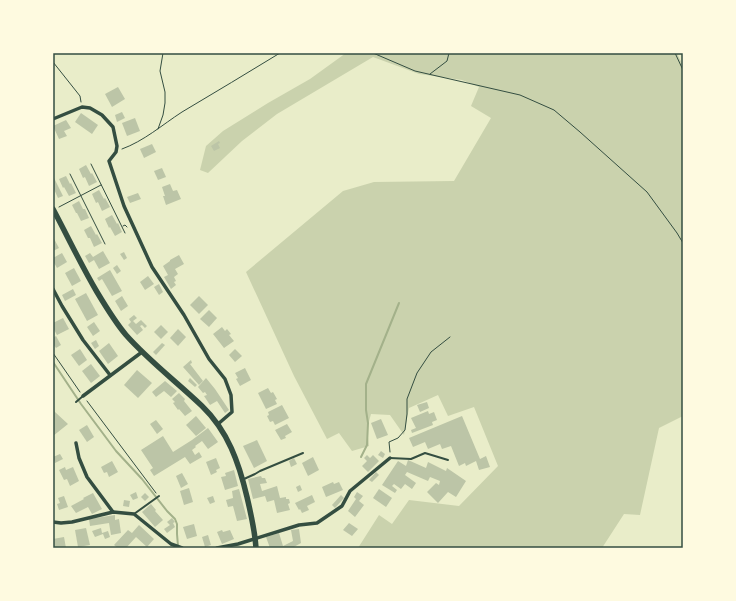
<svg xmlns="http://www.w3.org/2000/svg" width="736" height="601" viewBox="0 0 736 601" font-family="'Fira Sans Condensed',sans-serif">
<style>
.green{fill:#cad2ad}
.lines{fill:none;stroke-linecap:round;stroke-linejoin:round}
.stream{stroke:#a3b18a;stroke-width:2}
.building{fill:#bcc5a7}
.path{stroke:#344e41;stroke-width:1}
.service{stroke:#344e41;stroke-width:2}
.minor{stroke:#344e41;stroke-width:3.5}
.primary{stroke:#344e41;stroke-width:5.5}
.neatline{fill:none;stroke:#344e41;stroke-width:1.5}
</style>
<rect width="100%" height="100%" fill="#e9edc9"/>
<path class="green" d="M 346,53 L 677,53 L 683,66 L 683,416 L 659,428 L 640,515 L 624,514 L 602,548 L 358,548 L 379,515 L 392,524 L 409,500 L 459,506 L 498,466 L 474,407 L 448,416 L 438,395 L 409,408 L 404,435 L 390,415 L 371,414 L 367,429 L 369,446 L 352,451 L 339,433 L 327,439 L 294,376 L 246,272 L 343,191 L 374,182 L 454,181 L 491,118 L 471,106 L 479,87 L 462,80 L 419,74 L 373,57 L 277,114 L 242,141 L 208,173 L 200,170 L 206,146 L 223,131 L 268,103 L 310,79 Z"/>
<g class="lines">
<g class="stream">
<path d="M 53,362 L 81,404 L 116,451 L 142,479 L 167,511 L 175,519 L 177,524 L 177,534 L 178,546"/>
<path d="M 361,457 L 367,445 L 368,423 L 366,410 L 366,384 L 399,303"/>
</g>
</g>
<g class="building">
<path d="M 118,87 L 125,99 L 112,107 L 105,94 Z"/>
<path d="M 122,112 L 125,118 L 117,122 L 115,115 Z"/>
<path d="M 81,113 L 98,125 L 92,134 L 75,122 Z"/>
<path d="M 135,118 L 140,131 L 127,136 L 122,123 Z"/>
<path d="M 66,120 L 71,128 L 64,131 L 67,136 L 59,139 L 53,126 Z"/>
<path d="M 219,141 L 220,143 L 218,144 L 220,148 L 214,151 L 211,146 Z"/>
<path d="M 152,144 L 156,152 L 144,158 L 140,149 Z"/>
<path d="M 86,165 L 91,174 L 92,173 L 97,182 L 89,186 L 85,177 L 83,178 L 79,169 Z"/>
<path d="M 162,168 L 166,177 L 158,180 L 154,171 Z"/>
<path d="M 53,176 L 63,196 L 58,198 L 53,187 Z"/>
<path d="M 66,176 L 70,184 L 71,183 L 76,193 L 69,196 L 64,187 L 63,188 L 59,179 Z"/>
<path d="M 170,184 L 173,191 L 177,190 L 181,199 L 166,205 L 163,196 L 165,196 L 162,187 Z"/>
<path d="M 99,190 L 104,199 L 105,198 L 110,207 L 102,211 L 98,202 L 96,203 L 92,194 Z"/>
<path d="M 138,193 L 141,199 L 130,203 L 127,197 Z"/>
<path d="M 79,201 L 83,209 L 85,209 L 89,218 L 81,221 L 77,213 L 76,213 L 72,205 Z"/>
<path d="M 112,215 L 117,224 L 118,223 L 122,232 L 115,236 L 110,227 L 109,228 L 105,219 Z"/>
<path d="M 91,226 L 96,235 L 97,234 L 102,243 L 94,247 L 90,238 L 88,238 L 84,230 Z"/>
<path d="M 53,237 L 59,248 L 53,251 Z"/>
<path d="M 103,251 L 110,263 L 99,269 L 94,260 L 89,263 L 85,256 L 90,253 L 93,257 Z"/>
<path d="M 124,252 L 127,258 L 124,260 L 120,254 Z"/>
<path d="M 62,253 L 67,262 L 57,268 L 53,261 L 53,258 Z"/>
<path d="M 179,255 L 184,264 L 175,269 L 178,274 L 174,277 L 176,281 L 174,282 L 176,285 L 171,289 L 164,277 L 168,275 L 163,266 L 170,261 L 170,260 Z"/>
<path d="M 117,265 L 121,271 L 117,274 L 113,268 Z"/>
<path d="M 74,268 L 81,281 L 72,286 L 65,273 Z"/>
<path d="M 110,270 L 122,291 L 112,296 L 102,279 L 99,281 L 97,278 Z"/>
<path d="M 148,276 L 154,284 L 145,290 L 140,282 Z"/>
<path d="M 159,284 L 163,292 L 159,295 L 154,287 Z"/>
<path d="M 73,289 L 76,295 L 65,301 L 62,295 Z"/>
<path d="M 86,293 L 98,315 L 87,321 L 75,299 Z"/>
<path d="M 122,296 L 128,306 L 121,311 L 115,301 Z"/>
<path d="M 199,296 L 208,305 L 199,314 L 190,305 Z"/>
<path d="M 209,310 L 217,318 L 209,327 L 200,319 Z"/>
<path d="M 134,315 L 137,318 L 133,321 L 136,324 L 141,320 L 147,326 L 145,328 L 142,325 L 140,326 L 143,330 L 137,335 L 128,325 L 131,322 L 129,319 Z"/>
<path d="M 63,318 L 69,329 L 57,335 L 53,328 L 53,323 Z"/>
<path d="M 94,322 L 100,331 L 93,336 L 87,327 Z"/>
<path d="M 161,325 L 168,332 L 161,339 L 154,332 Z"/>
<path d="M 222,327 L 225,331 L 227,329 L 231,334 L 229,335 L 234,341 L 224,348 L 213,334 Z"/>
<path d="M 178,329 L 186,337 L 178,346 L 170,338 Z"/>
<path d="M 56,336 L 61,345 L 56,348 L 53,344 L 53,338 Z"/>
<path d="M 96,340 L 99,346 L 95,349 L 91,343 Z"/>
<path d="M 109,343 L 118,356 L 108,364 L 99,351 Z"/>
<path d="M 162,343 L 165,345 L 156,355 L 153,352 Z"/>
<path d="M 80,349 L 87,360 L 79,366 L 71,355 Z"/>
<path d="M 235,349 L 242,356 L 235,362 L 229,355 Z"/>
<path d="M 191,360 L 192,363 L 190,364 L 203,381 L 199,385 L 183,367 Z"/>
<path d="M 91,364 L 100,376 L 91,383 L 82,371 Z"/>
<path d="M 245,368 L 251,380 L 240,386 L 236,379 L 238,378 L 235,373 Z"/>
<path d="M 137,370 L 152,383 L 138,398 L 124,385 Z"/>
<path d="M 190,378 L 197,385 L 195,387 L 188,381 Z"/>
<path d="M 206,378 L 215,389 L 229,410 L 225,413 L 217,401 L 210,405 L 204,396 L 207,395 L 205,392 L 203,393 L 198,387 Z"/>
<path d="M 165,381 L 177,391 L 171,397 L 164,391 L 156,397 L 152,392 Z"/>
<path d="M 268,388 L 271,393 L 273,392 L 277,399 L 275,400 L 277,404 L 266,409 L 258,393 Z"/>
<path d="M 179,393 L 185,399 L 184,401 L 192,411 L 185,416 L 179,409 L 178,410 L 173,403 L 175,402 L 172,399 Z"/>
<path d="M 427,402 L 429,408 L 420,412 L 417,405 Z"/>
<path d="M 282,405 L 289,418 L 275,425 L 273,421 L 270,422 L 267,416 L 269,415 L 268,412 Z"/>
<path d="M 53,407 L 55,412 L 68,424 L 53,436 Z"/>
<path d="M 428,411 L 429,414 L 434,412 L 437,420 L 432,422 L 433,425 L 412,433 L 411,430 L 416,428 L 411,418 Z"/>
<path d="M 196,416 L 206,428 L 196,436 L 186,425 Z"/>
<path d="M 462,416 L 480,459 L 486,456 L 490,467 L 479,470 L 476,461 L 466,466 L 465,463 L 459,466 L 451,446 L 442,449 L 440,444 L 428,449 L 425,442 L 413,447 L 409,438 Z"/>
<path d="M 381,419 L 388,435 L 377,439 L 371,423 Z"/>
<path d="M 156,420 L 163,429 L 157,434 L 150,424 Z"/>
<path d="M 287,424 L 292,432 L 285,436 L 286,438 L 281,440 L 275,430 Z"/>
<path d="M 87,425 L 94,437 L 87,442 L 79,430 Z"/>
<path d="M 208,428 L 218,442 L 208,449 L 202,441 L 195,446 L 196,447 L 192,450 L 195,455 L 199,452 L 202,457 L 190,464 L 185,457 L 154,476 L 150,470 L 153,468 L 141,450 L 163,436 L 173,452 L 192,440 Z"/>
<path d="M 257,440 L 267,461 L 254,468 L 243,446 Z"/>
<path d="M 381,451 L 385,454 L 383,458 L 378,455 Z"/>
<path d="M 60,454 L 63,459 L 55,463 L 53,457 Z"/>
<path d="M 367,455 L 370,458 L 373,455 L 379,461 L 368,472 L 362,466 L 367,461 L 364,458 Z"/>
<path d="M 313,457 L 319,470 L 308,476 L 302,463 Z"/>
<path d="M 216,458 L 220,468 L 216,470 L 217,472 L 211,475 L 206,462 Z"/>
<path d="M 294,458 L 297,464 L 291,467 L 289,461 Z"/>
<path d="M 408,460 L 426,468 L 428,462 L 446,471 L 447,468 L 466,481 L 456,497 L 448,492 L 438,503 L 427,492 L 436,483 L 439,485 L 440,481 L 430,477 L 428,481 L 407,472 L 405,475 L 416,483 L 412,489 L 405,484 L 401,489 L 394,484 L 392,486 L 397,490 L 395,493 L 382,485 L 398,461 L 406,466 Z"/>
<path d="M 112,461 L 118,472 L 109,477 L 107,472 L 104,473 L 101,467 Z"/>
<path d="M 65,467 L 66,470 L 73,467 L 79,481 L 70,486 L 67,479 L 64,480 L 59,470 Z"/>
<path d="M 234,470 L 238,486 L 225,490 L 221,477 L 226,476 L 225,473 Z"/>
<path d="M 376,472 L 379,475 L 372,482 L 369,480 Z"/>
<path d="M 182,473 L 188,484 L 181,488 L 176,476 Z"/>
<path d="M 261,476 L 262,478 L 265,478 L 267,483 L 260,484 L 262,491 L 277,486 L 280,498 L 286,497 L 286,499 L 289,499 L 290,503 L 288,504 L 290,510 L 277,513 L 274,500 L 267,502 L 265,496 L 253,499 L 248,479 Z"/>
<path d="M 333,482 L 334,484 L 339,482 L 343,490 L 326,497 L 322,487 Z"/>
<path d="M 300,485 L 302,490 L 298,492 L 296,487 Z"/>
<path d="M 189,488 L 193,502 L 184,505 L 180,491 Z"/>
<path d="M 239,489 L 247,519 L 237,521 L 233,506 L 228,507 L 226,500 L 233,498 L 232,491 Z"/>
<path d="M 379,489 L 392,498 L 386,507 L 373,498 Z"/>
<path d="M 136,492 L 138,498 L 133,500 L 130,495 Z"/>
<path d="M 357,492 L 363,496 L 359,501 L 364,505 L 355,517 L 348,511 L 356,499 L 354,497 Z"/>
<path d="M 93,493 L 102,509 L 92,514 L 88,507 L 76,513 L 71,506 L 84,499 L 83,498 Z"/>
<path d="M 145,493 L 149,497 L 145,501 L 141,497 Z"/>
<path d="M 312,495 L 315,502 L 307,506 L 309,510 L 302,513 L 300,509 L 299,510 L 295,503 Z"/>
<path d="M 341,495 L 344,498 L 335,508 L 332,505 Z"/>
<path d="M 64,496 L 68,507 L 59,510 L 57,504 L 60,503 L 58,498 Z"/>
<path d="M 213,496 L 215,502 L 210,504 L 207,498 Z"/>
<path d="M 124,500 L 130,501 L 129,507 L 123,506 Z"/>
<path d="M 151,504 L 156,510 L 155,511 L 163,520 L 155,527 L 142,512 Z"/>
<path d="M 115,515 L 115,520 L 119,519 L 121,533 L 111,535 L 109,523 L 90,526 L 89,519 Z"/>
<path d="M 172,518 L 175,522 L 173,523 L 175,527 L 167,533 L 164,529 L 170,525 L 167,522 Z"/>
<path d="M 349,523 L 358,529 L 352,536 L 343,530 Z"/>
<path d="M 194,524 L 197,536 L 187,539 L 183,527 Z"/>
<path d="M 139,525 L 154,539 L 147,547 L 136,537 L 126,548 L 118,548 L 114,545 L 128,530 L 132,533 Z"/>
<path d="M 86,528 L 90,545 L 78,547 L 75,530 Z"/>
<path d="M 101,528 L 102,533 L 108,531 L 110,537 L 105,539 L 103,534 L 95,537 L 92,531 Z"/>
<path d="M 299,529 L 301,543 L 292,548 L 270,548 L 266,537 L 279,533 L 283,546 L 293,541 L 291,530 Z"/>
<path d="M 222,530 L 223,532 L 230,530 L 234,539 L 222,544 L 217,532 Z"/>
<path d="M 208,535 L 211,545 L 205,547 L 202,537 Z"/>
<path d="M 64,537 L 66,548 L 53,548 L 53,539 Z"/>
</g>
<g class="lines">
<g class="path">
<path d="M 373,53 L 415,71 L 520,95 L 554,110 L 580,132 L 647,192 L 677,233 L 683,243"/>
<path d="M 675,53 L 683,70"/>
<path d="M 53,62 L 80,96 L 81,102"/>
<path d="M 430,74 L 447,61 L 449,53"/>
<path d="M 158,129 L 163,115 L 165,103 L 165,92 L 160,71 L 163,53"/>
<path d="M 122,149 C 144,141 162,125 182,112 C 215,92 248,73 280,53"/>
<path d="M 91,164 L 125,233"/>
<path d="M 70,174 L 105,244"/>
<path d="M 59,207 L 101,185"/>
<path d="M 123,226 L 125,225 L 127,227"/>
<path d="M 53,353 L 80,392"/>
<path d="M 87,401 L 156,493"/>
<path d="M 390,452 L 389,442 L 398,438 L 405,430 L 407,414 L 407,399 L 417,373 L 431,352 L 450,337"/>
</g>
<g class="service">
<path d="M 76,402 L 83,396"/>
<path d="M 390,458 L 411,459 L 425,453 L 448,460"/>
<path d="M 244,479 L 255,474 L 260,471 L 303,453"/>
<path d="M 134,514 L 159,496"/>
</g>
<g class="minor">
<path d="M 53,119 L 82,107 L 90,108 L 102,115 L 113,127 L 117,146 L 116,152 L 109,161 L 124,206 L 152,267 L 184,315 L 209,359 L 225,379 L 231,395 L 232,412 L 218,424"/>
<path d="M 53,289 L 62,306 L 83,340 L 110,375"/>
<path d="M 83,396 L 142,352"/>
<path d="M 76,443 L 79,458 L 87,477 L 113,512"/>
<path d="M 53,522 L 61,523 L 72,522 L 113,512 L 134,514 L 171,544 L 182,548"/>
<path d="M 217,548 L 238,544 L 299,525 L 317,523 L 342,506 L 350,491 L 390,458"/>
</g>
<path class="primary" d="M 53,209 C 68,237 81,265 97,292 C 106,307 115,322 126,335 C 149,361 177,382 202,406 C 228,431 239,463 247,497 C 251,514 255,531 256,548"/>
</g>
<rect width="736" height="601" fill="none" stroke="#fefae0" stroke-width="108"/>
<rect x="54" y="54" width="628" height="493" class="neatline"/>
</svg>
